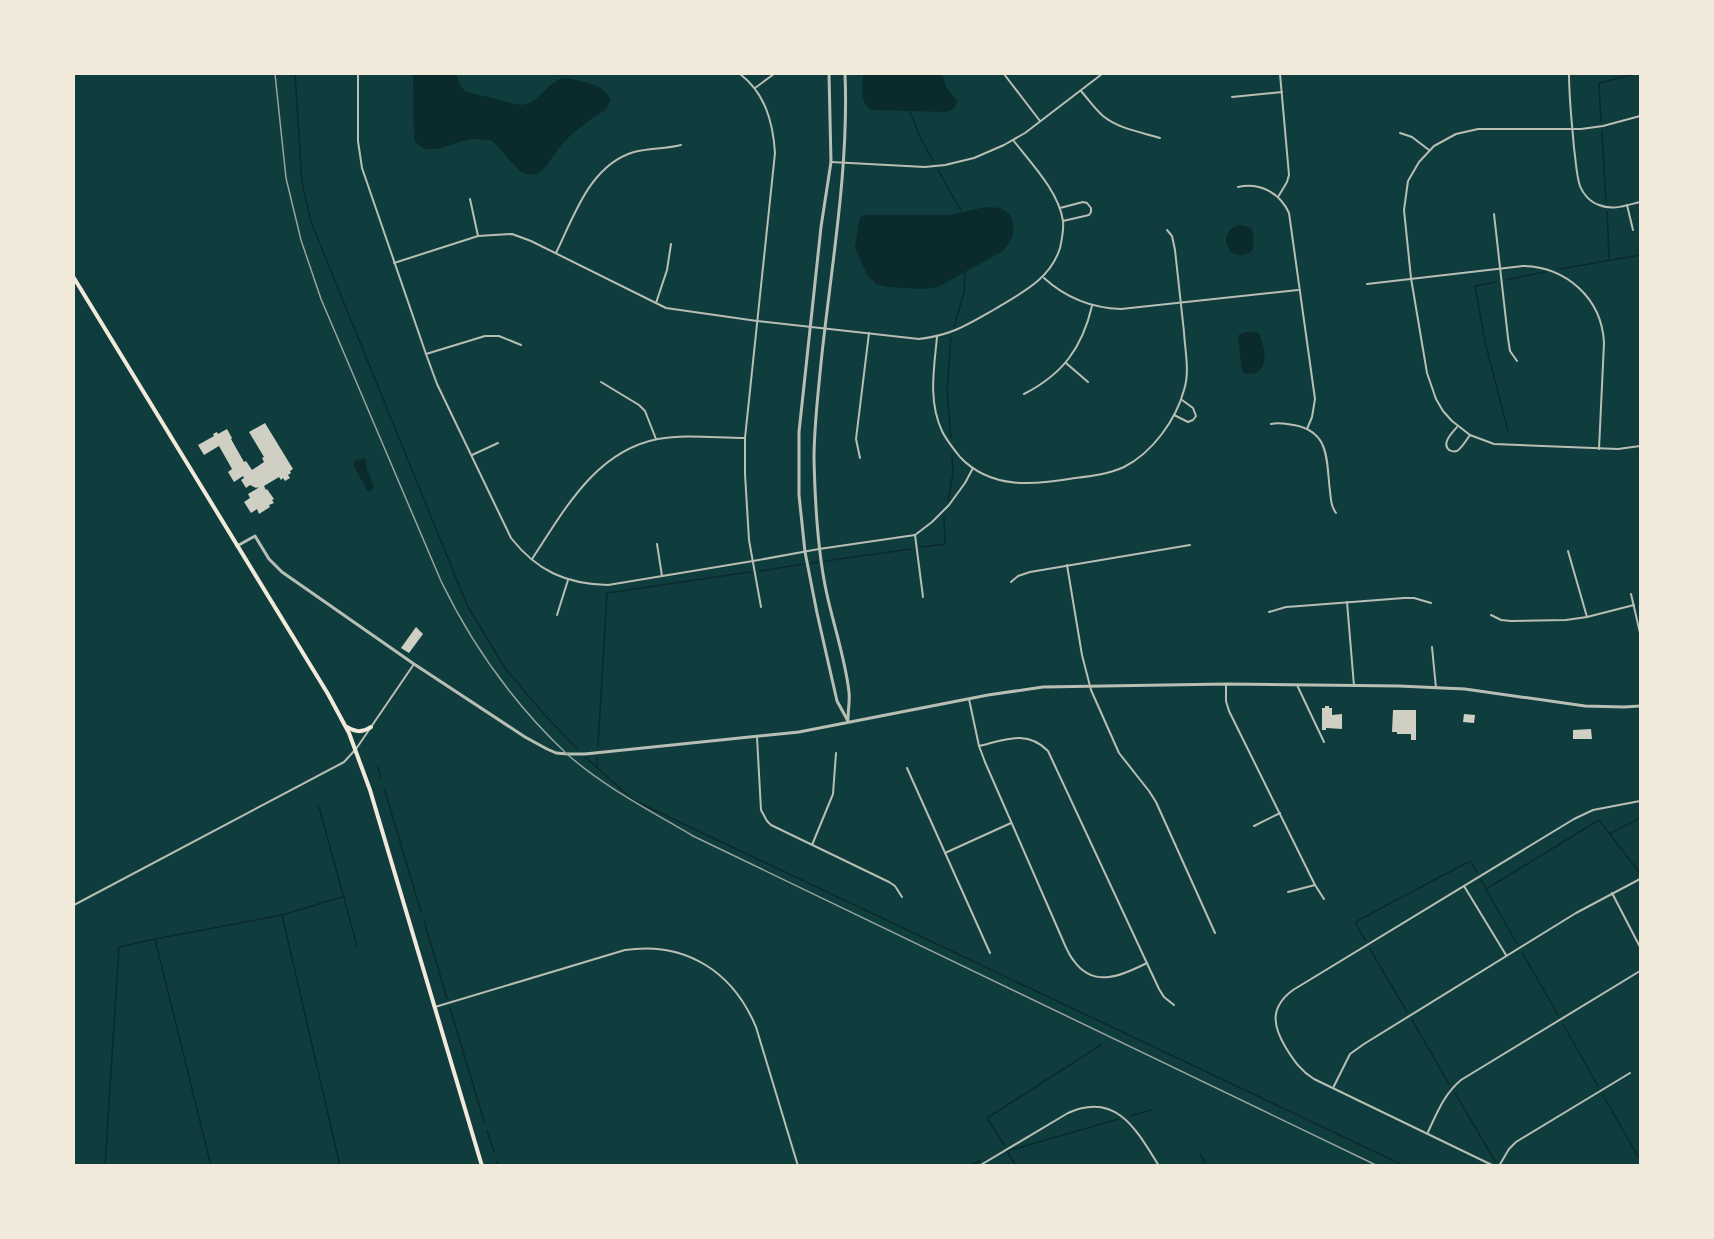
<svg xmlns="http://www.w3.org/2000/svg" width="1714" height="1239" viewBox="0 0 1714 1239" font-family="Manrope,sans-serif">
<style>
.water{fill:#0a2a2b}
.lines{fill:none;stroke-linecap:round;stroke-linejoin:round}
.stream{stroke:#0a2a2b;stroke-width:1.5}
.building{fill:#cfcfc3}
.minor{stroke:#b8beb3;stroke-width:2}
.tertiary{stroke:#b8beb3;stroke-width:3}
.secondary{stroke:#f1e9da;stroke-width:4}
.rail{stroke:#97a49c;stroke-width:1.5}
</style>
<rect width="100%" height="100%" fill="#0f3d3e"/>
<g class="water">
<path d="M 413,74 L 456,74 L 461,87 L 467,92 L 520,105 C 540,104 550,78 565,78 C 571,78 578,81 584,82 C 598,86 603,87 611,100 L 606,110 L 595,116 L 574,132 L 562,144 L 543,170 L 537,175 L 526,174 L 520,171 L 491,140 C 485,140 478,139 471,139 C 454,141 425,161 414,139 Z"/>
<path d="M 863,74 L 942,74 L 946,87 L 957,101 L 955,108 L 946,112 L 872,110 C 859,105 863,85 863,74 Z"/>
<path d="M 986,207 L 1001,208 L 1010,215 L 1014,227 L 1012,239 L 1003,251 L 938,287 L 921,289 L 887,287 L 876,284 L 867,275 L 855,247 L 860,217 L 866,215 L 950,215 Z"/>
<path d="M 1241,225 L 1251,228 C 1254,234 1254,244 1252,251 C 1227,268 1214,228 1241,225 Z"/>
<path d="M 1247,332 L 1256,332 L 1259,334 C 1265,346 1270,372 1251,374 C 1245,374 1246,374 1242,371 L 1238,336 L 1240,334 Z"/>
<path d="M 364,458 L 366,459 L 367,470 L 374,486 L 370,492 L 367,490 L 353,465 L 355,461 Z"/>
</g>
<g class="lines">
<g class="stream">
<path d="M 295,74 L 302,183 L 311,222 L 467,605 L 505,668 L 543,713 L 577,749"/>
<path d="M 910,111 L 919,135 L 933,161"/>
<path d="M 1601,121 L 1599,83 L 1635,74"/>
<path d="M 1602,131 L 1606,202"/>
<path d="M 938,170 L 961,211"/>
<path d="M 1607,212 L 1609,258"/>
<path d="M 1560,269 L 1640,255"/>
<path d="M 1506,280 L 1544,272"/>
<path d="M 1496,282 L 1475,286 L 1485,342 L 1508,431"/>
<path d="M 954,327 L 964,292 L 965,272"/>
<path d="M 951,438 L 947,389 L 951,338"/>
<path d="M 948,501 L 953,473 L 952,454"/>
<path d="M 921,547 L 945,544 L 944,517"/>
<path d="M 825,561 L 911,549"/>
<path d="M 811,563 L 818,562"/>
<path d="M 760,571 L 804,564"/>
<path d="M 598,746 L 607,593 L 750,572"/>
<path d="M 584,756 L 633,800 L 1405,1166"/>
<path d="M 597,766 L 597,757"/>
<path d="M 378,767 L 381,778"/>
<path d="M 384,788 L 421,912"/>
<path d="M 319,807 L 357,946"/>
<path d="M 1611,833 L 1640,818"/>
<path d="M 1481,880 L 1517,944"/>
<path d="M 1486,889 L 1599,820 L 1640,873"/>
<path d="M 282,915 L 340,1166"/>
<path d="M 424,921 L 447,998"/>
<path d="M 155,939 L 211,1166"/>
<path d="M 1365,940 L 1355,922 L 1470,861 L 1477,872"/>
<path d="M 1370,949 L 1407,1012"/>
<path d="M 1522,952 L 1558,1015"/>
<path d="M 450,1008 L 484,1121"/>
<path d="M 1412,1020 L 1449,1084"/>
<path d="M 1563,1024 L 1598,1086"/>
<path d="M 1455,1093 L 1495,1161"/>
<path d="M 1603,1095 L 1640,1160"/>
<path d="M 1130,1116 L 1152,1110"/>
<path d="M 487,1131 L 494,1152"/>
<path d="M 1004,1145 L 987,1118 L 1101,1045"/>
<path d="M 1007,1151 L 1119,1119"/>
<path d="M 1007,1151 L 1016,1166"/>
<path d="M 1200,1154 L 1207,1166"/>
<path d="M 497,1162 L 498,1166"/>
<path d="M 105,1166 L 119,947 L 155,939 L 282,915 L 345,896"/>
<path d="M 968,1166 L 980,1161"/>
</g>
</g>
<g class="building">
<path d="M 265,423 L 293,469 L 290,471 L 291,473 L 288,475 L 290,478 L 285,481 L 283,478 L 281,480 L 279,477 L 264,486 L 266,490 L 267,489 L 274,499 L 272,500 L 274,503 L 269,505 L 270,507 L 259,514 L 257,509 L 251,513 L 244,502 L 250,498 L 248,494 L 258,488 L 258,487 L 256,488 L 250,485 L 246,488 L 241,480 L 244,478 L 243,476 L 234,482 L 228,472 L 232,469 L 219,446 L 204,455 L 198,445 L 214,436 L 213,434 L 217,432 L 218,434 L 227,429 L 232,438 L 231,439 L 244,462 L 246,461 L 252,470 L 264,462 L 262,458 L 264,457 L 249,432 Z"/>
<path d="M 416,627 L 423,634 L 409,653 L 401,648 Z"/>
<path d="M 1325,706 L 1329,706 L 1329,708 L 1332,708 L 1332,715 L 1342,714 L 1342,729 L 1326,728 L 1326,730 L 1322,730 L 1322,708 L 1325,708 Z"/>
<path d="M 1393,710 L 1416,710 L 1416,740 L 1411,740 L 1411,734 L 1397,734 L 1397,732 L 1392,732 Z"/>
<path d="M 1464,714 L 1475,715 L 1474,723 L 1463,722 Z"/>
<path d="M 1591,729 L 1592,739 L 1573,739 L 1573,730 Z"/>
</g>
<g class="lines">
<g class="minor">
<path d="M 358,74 L 358,141 L 362,168 L 426,354 L 437,384 L 511,538 C 537,571 566,584 608,585 L 753,561 L 819,549 L 915,535 L 932,522 L 949,505 L 965,483 L 973,468"/>
<path d="M 740,74 C 765,93 773,122 775,153 L 745,438 L 745,474 L 749,540 L 761,607"/>
<path d="M 1004,74 L 1040,121"/>
<path d="M 1569,74 C 1569,99 1572,123 1574,148 C 1576,161 1576,174 1580,186 C 1583,194 1590,202 1599,205 C 1613,211 1627,205 1640,202"/>
<path d="M 755,88 L 774,74"/>
<path d="M 1081,91 C 1088,99 1095,109 1103,116 C 1119,129 1141,132 1160,138"/>
<path d="M 1232,97 L 1282,92"/>
<path d="M 1640,116 L 1603,126 L 1581,129 L 1478,129 L 1456,134 L 1434,146 L 1419,162 L 1408,181 L 1404,210 L 1411,278 L 1427,373 L 1436,399 L 1443,411 L 1452,421 L 1470,435 L 1494,444 L 1618,449 L 1640,446"/>
<path d="M 1400,133 L 1412,137 L 1429,150"/>
<path d="M 831,162 L 925,167 L 945,165 L 974,158 L 1004,145 L 1025,133 L 1102,74"/>
<path d="M 1238,187 C 1260,182 1280,193 1289,213 L 1315,399 L 1312,417 L 1307,429"/>
<path d="M 1278,197 L 1287,182 L 1289,175 L 1280,74"/>
<path d="M 470,199 L 478,236"/>
<path d="M 1627,205 L 1633,230"/>
<path d="M 1060,208 L 1083,202 L 1087,203 L 1091,208 L 1091,212 L 1089,215 L 1063,221"/>
<path d="M 1494,214 L 1508,338 L 1510,351 L 1517,361"/>
<path d="M 556,253 C 574,216 590,165 634,152 C 649,148 665,149 681,145"/>
<path d="M 394,263 L 478,236 L 512,234 L 531,241 L 666,308 L 757,321 L 919,339 C 952,335 967,325 995,309 C 1021,293 1050,280 1060,248 C 1062,239 1064,230 1063,221 C 1059,192 1031,163 1013,140"/>
<path d="M 1044,278 C 1066,298 1091,308 1121,309 L 1298,290"/>
<path d="M 1367,284 L 1523,266 C 1566,267 1602,298 1604,343 L 1599,449"/>
<path d="M 656,303 L 667,270 L 671,244"/>
<path d="M 937,337 C 934,369 928,401 942,431 C 946,440 954,449 960,457 C 991,490 1035,485 1075,478 C 1091,476 1109,474 1124,467 C 1152,453 1176,420 1184,390 C 1190,372 1185,351 1184,332 C 1181,304 1178,277 1175,250 L 1172,236 L 1167,230"/>
<path d="M 426,354 L 485,336 L 499,336 L 521,345"/>
<path d="M 1066,363 L 1088,382"/>
<path d="M 601,382 L 639,405 L 645,411 L 656,439"/>
<path d="M 1024,394 C 1063,374 1082,348 1092,306"/>
<path d="M 1174,415 L 1188,422 L 1193,420 L 1196,416 L 1193,408 L 1182,400"/>
<path d="M 1271,424 C 1280,422 1286,424 1294,425 C 1331,432 1326,461 1330,491 C 1331,500 1331,506 1336,513"/>
<path d="M 1457,427 C 1453,432 1442,442 1448,449 C 1450,451 1454,452 1457,451 C 1462,448 1467,439 1470,435"/>
<path d="M 472,455 L 498,443"/>
<path d="M 860,458 L 856,439 L 869,333"/>
<path d="M 915,535 L 923,597"/>
<path d="M 657,544 L 662,576"/>
<path d="M 1568,551 L 1587,617"/>
<path d="M 532,559 C 564,511 595,451 658,439 C 686,434 716,438 745,438"/>
<path d="M 1067,565 L 1082,655 L 1091,690 L 1119,753 L 1149,791 L 1156,802 L 1215,933"/>
<path d="M 1011,582 L 1018,576 L 1030,572 L 1190,545"/>
<path d="M 1631,594 L 1640,633"/>
<path d="M 1347,602 L 1354,686"/>
<path d="M 1269,612 L 1286,607 L 1300,606 L 1404,598 L 1414,598 L 1431,603"/>
<path d="M 557,615 L 568,580"/>
<path d="M 1491,615 L 1501,620 L 1511,621 L 1566,620 L 1587,617 L 1634,605"/>
<path d="M 1432,647 L 1436,688"/>
<path d="M 1226,684 L 1226,701 L 1229,711 L 1315,885 L 1324,899"/>
<path d="M 1297,685 L 1324,742"/>
<path d="M 969,699 L 979,746 L 985,762 L 1061,936 C 1065,945 1068,954 1074,961 C 1094,989 1123,975 1147,963"/>
<path d="M 757,737 L 761,810 L 767,821 L 771,825 L 889,882 L 895,886 L 902,897"/>
<path d="M 979,746 C 1004,740 1027,729 1048,751 L 1159,989 L 1164,997 L 1174,1005"/>
<path d="M 907,768 L 990,953"/>
<path d="M 1254,826 L 1280,813"/>
<path d="M 812,845 L 833,794 L 836,753"/>
<path d="M 945,853 L 1011,823"/>
<path d="M 1464,886 L 1506,955"/>
<path d="M 1288,892 L 1315,885"/>
<path d="M 1612,893 L 1640,947"/>
<path d="M 74,905 L 344,762 L 356,749 L 414,664"/>
<path d="M 435,1007 L 625,950 C 686,941 733,972 756,1027 L 798,1166"/>
<path d="M 1333,1088 L 1350,1054 L 1364,1044 L 1576,913 L 1640,879"/>
<path d="M 1428,1132 C 1437,1113 1444,1094 1461,1080 L 1640,971"/>
<path d="M 979,1166 L 1068,1113 C 1117,1091 1137,1131 1159,1166"/>
<path d="M 1494,1166 L 1314,1079 C 1301,1071 1294,1061 1286,1048 C 1272,1025 1270,1007 1293,990 L 1574,819 L 1593,810 L 1640,801"/>
<path d="M 1499,1166 L 1509,1149 L 1516,1142 L 1630,1073"/>
</g>
<g class="tertiary">
<path d="M 829,74 L 831,162 L 821,227 L 799,432 L 799,495 L 805,552 L 817,613 L 837,701 L 848,721"/>
<path d="M 845,74 C 849,170 831,267 821,363 C 818,395 814,427 814,459 C 815,502 817,547 826,590 C 833,624 845,657 849,692 C 850,701 848,710 848,719"/>
<path d="M 237,546 L 255,536 L 269,559 L 282,572 L 414,664 L 525,737 L 547,749 L 556,753 L 568,754 L 585,754 L 799,732 L 988,695 L 1043,687 L 1226,684 L 1399,686 L 1465,689 L 1585,706 L 1624,707 L 1640,706"/>
</g>
<g class="secondary">
<path d="M 74,278 L 328,694 L 349,733 L 370,790 L 482,1166"/>
<path d="M 347,727 C 356,732 361,733 371,727"/>
</g>
<path class="rail" d="M 275,74 L 286,178 L 301,240 L 321,299 L 441,581 C 472,645 515,705 567,754 C 604,787 651,811 693,836 L 1378,1166"/>
</g>
<rect width="1714" height="1239" fill="none" stroke="#f1e9da" stroke-width="150"/>
</svg>
